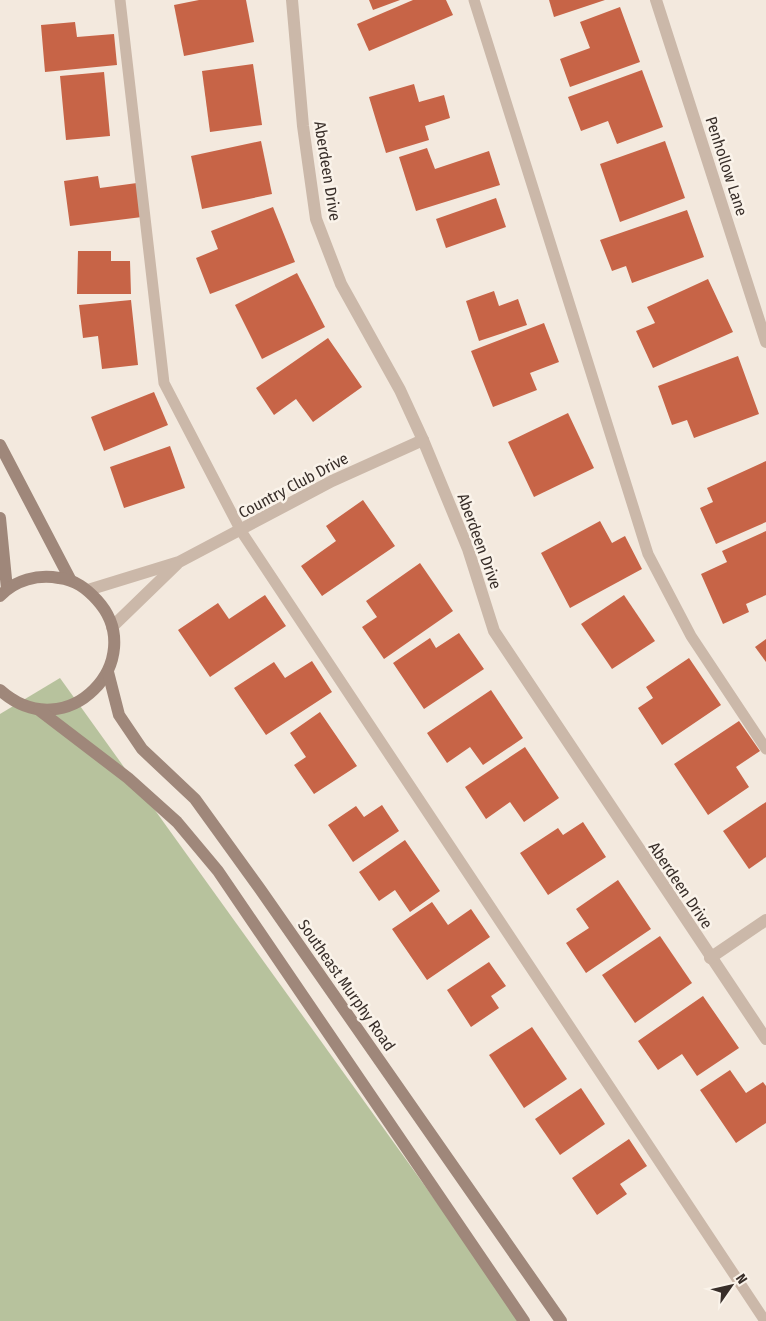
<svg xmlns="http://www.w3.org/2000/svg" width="766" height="1321" viewBox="0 0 766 1321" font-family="'Fira Sans Condensed',sans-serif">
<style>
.green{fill:#b7c29d}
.building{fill:#c76447}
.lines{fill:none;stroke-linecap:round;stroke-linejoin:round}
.lane{stroke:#cbb8a9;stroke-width:11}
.street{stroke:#cbb8a9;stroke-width:12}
.secondary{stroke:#9f877a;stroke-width:12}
.labels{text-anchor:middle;stroke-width:5;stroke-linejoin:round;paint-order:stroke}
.street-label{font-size:16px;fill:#382e29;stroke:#faf3ea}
</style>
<rect width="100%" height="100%" fill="#f3e9de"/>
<path class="green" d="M 60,678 L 522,1321 L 0,1321 L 0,714 Z"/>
<g class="building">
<path d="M 199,0 L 246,0 L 254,42 L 184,56 L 174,5 Z"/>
<path d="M 369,0 L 400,0 L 373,10 Z"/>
<path d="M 413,0 L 446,0 L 453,15 L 369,51 L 357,24 Z"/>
<path d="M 549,0 L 605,0 L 554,17 Z"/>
<path d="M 620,7 L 640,62 L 570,87 L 560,59 L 590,48 L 580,22 Z"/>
<path d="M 75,22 L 77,37 L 114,34 L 117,65 L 45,72 L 41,25 Z"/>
<path d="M 253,64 L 262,125 L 210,132 L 202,71 Z"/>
<path d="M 642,70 L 663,127 L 617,144 L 608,121 L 581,131 L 568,97 Z"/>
<path d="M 104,72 L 110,136 L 66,140 L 60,76 Z"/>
<path d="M 414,84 L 419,102 L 444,95 L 450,118 L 425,126 L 429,140 L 386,153 L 369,97 Z"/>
<path d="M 261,141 L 272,194 L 202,209 L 191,156 Z"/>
<path d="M 665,141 L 685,198 L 620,222 L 600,164 Z"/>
<path d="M 427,148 L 435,169 L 489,151 L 500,185 L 416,211 L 399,157 Z"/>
<path d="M 98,176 L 100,188 L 137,183 L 142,217 L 70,226 L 64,181 Z"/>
<path d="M 496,198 L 506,227 L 446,248 L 436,219 Z"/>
<path d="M 273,207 L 295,262 L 210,294 L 196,258 L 218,249 L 211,231 Z"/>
<path d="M 687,210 L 704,257 L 632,283 L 626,266 L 612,271 L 600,240 Z"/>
<path d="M 78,251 L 111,251 L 111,261 L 130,261 L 131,294 L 77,294 Z"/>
<path d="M 297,273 L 325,327 L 262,359 L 235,305 Z"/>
<path d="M 708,279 L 733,332 L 653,368 L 636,331 L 655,323 L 647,307 Z"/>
<path d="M 494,291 L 499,306 L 518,299 L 527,325 L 479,341 L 466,301 Z"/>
<path d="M 131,300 L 138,365 L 102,369 L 98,336 L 83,338 L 79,305 Z"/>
<path d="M 544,323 L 559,362 L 530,373 L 537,390 L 493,407 L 471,351 Z"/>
<path d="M 328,338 L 362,387 L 313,422 L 296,399 L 274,415 L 256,388 Z"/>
<path d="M 738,356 L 759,414 L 694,438 L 687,420 L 672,425 L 658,386 Z"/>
<path d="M 154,392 L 168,425 L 104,451 L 91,417 Z"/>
<path d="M 568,413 L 594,468 L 534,497 L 508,442 Z"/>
<path d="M 170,446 L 185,488 L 124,508 L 110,467 Z"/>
<path d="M 766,461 L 766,522 L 716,544 L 700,508 L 713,502 L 707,488 Z"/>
<path d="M 363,500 L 395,546 L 322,596 L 301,566 L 336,541 L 326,526 Z"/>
<path d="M 600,521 L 612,543 L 625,536 L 642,569 L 570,608 L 541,553 Z"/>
<path d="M 766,531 L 766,595 L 746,604 L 749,612 L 723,624 L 701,574 L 727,562 L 722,551 Z"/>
<path d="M 420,563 L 453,611 L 384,659 L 362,627 L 377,617 L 366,601 Z"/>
<path d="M 265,595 L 286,626 L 210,677 L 178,630 L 218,603 L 229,619 Z"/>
<path d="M 624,595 L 655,641 L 612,669 L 581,624 Z"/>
<path d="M 459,633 L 484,669 L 424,709 L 393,663 L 430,638 L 436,648 Z"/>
<path d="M 766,639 L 766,662 L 755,647 Z"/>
<path d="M 689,658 L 721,705 L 662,745 L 638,708 L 653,698 L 646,687 Z"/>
<path d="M 312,661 L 332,692 L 266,735 L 234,688 L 274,662 L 285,678 Z"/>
<path d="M 491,690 L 523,738 L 483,765 L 470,747 L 447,763 L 427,733 Z"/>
<path d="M 320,712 L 357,766 L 314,794 L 294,765 L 306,757 L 290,733 Z"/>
<path d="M 739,721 L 760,751 L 736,767 L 749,787 L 708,815 L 674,764 Z"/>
<path d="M 525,747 L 559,798 L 524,822 L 510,802 L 486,819 L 465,787 Z"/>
<path d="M 766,802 L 766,857 L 749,869 L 723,831 Z"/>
<path d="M 382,805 L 399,831 L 353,862 L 328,825 L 356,806 L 364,817 Z"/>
<path d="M 583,822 L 606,857 L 548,895 L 520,853 L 558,828 L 563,835 Z"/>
<path d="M 405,840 L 440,891 L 410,912 L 395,890 L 379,901 L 359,872 Z"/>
<path d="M 618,880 L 651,929 L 586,973 L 566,943 L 589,928 L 576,909 Z"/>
<path d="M 432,902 L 448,925 L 471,909 L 490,937 L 427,980 L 392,929 Z"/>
<path d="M 660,936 L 692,983 L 635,1023 L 602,975 Z"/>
<path d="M 489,962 L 506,986 L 491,996 L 499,1008 L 471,1027 L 447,990 Z"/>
<path d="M 703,996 L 739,1048 L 697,1076 L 682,1054 L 658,1070 L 638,1041 Z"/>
<path d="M 532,1027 L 567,1079 L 524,1108 L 489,1055 Z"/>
<path d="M 730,1070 L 746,1093 L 763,1082 L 766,1086 L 766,1123 L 736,1143 L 700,1090 Z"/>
<path d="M 581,1088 L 605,1124 L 560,1155 L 535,1119 Z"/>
<path d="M 629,1139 L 647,1166 L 620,1184 L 627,1194 L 597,1215 L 572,1178 Z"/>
</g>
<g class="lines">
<g class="lane">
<path d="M 120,0 L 164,383 L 241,531 L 765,1321"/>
<path d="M 474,0 L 648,554 L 691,636 L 766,749"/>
</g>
<g class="street">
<path d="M 292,0 L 303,126 L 316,219 L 341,284 L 400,390 L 423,440 L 468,549 L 494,631 L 766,1039"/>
<path d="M 656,0 L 766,342"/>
<path d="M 88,590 L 179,562 L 332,481 L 423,440"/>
<path d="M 112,627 L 177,564"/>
<path d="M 710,958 L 766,920"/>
</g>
<g class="secondary">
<path d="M 0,445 L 70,579"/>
<path d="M 0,518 L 7,589"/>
<path d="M 0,596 C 15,580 38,574 59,578 C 75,580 86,588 97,600 C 151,659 67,750 0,690"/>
<path d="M 108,672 L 119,715 L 142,749 L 195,799 L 260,889 L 561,1321"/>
<path d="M 39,710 L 128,778 L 177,822 L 218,871 L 524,1321"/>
</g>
</g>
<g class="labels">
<g class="street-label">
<text transform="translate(727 166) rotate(72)" y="6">Penhollow Lane</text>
<text transform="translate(328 171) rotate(81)" y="6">Aberdeen Drive</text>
<text transform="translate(293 485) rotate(-28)" y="6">Country Club Drive</text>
<text transform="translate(480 541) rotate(70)" y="6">Aberdeen Drive</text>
<text transform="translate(681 885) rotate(56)" y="6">Aberdeen Drive</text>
<text transform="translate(347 985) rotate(55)" y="6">Southeast Murphy Road</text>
</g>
</g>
<g transform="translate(731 1286) rotate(56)" stroke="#faf3ea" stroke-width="4" paint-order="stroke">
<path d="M0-4L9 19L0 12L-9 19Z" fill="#382e29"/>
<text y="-8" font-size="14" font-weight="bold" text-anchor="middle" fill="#382e29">N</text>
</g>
</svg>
